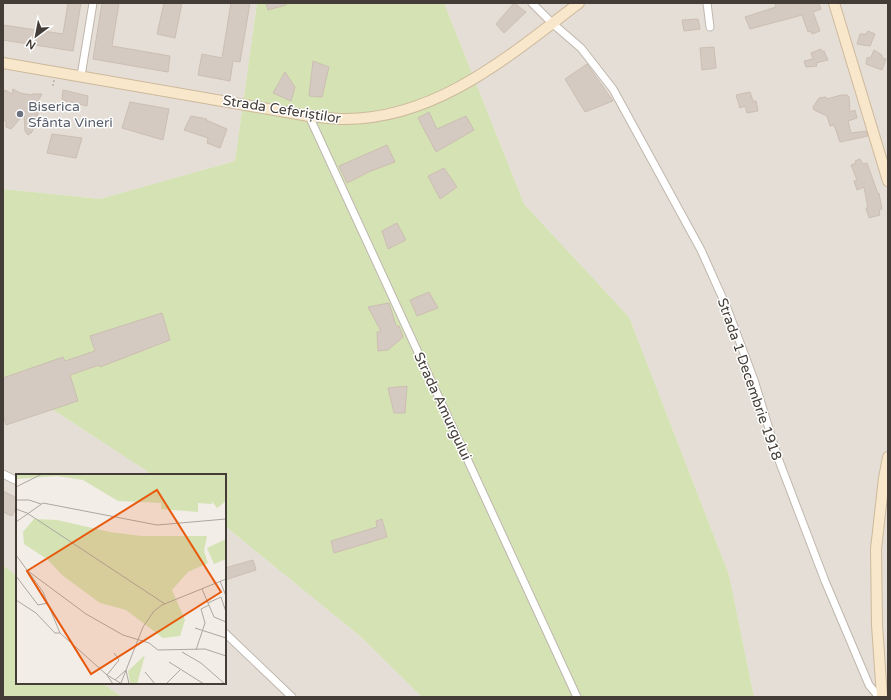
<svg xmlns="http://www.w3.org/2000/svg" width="891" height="700" viewBox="0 0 891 700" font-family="'Varela Round',sans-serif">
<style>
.residential{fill:#e5ded6}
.green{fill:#d4e2b4}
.building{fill:#d5cac1;stroke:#ccbeb2}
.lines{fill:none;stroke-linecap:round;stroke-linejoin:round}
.street-casing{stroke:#bfb7ae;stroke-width:9}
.secondary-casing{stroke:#cdb99c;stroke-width:12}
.path{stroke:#bcad9e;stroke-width:1.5;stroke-dasharray:2 2;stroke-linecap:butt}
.street{stroke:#fff;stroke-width:7}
.secondary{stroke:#f9e7cb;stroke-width:10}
.worship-dot{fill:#6b7280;stroke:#fff;stroke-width:1.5}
.labels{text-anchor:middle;stroke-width:3;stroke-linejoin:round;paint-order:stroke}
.worship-label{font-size:14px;fill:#5b616d;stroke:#fff;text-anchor:start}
.street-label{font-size:14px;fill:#443d37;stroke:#fff}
.inset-road{fill:none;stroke:#aca7a1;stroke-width:1}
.view{fill:#e8590c;fill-opacity:0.15;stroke:#e8590c;stroke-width:2}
.inset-edge{fill:none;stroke:#443d37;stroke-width:2}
</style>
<rect width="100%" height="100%" fill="#f2ede7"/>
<g class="residential">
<path d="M 3,3 L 257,3 L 235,161 L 100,199 L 3,189 Z"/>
<path d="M 444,3 L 888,3 L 888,697 L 754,697 L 729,575 L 629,317 L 524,204 Z"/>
<path d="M 3,377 L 153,475 L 17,475 L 17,576 L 3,565 Z"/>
<path d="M 225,526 L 360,636 L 422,697 L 122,697 L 102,683 L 225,683 Z"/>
</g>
<g class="green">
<path d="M 257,3 L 444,3 L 524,204 L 629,317 L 729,575 L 754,697 L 422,697 L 360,636 L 225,526 L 225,475 L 153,475 L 3,377 L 3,189 L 100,199 L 235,161 Z"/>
<path d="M 3,565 L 17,576 L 17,683 L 102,683 L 122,697 L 3,697 Z"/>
</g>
<g class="building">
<path d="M 68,3 L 81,3 L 73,51 L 3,40 L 3,25 L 63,34 Z"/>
<path d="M 102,3 L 119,3 L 112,46 L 170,56 L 168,72 L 93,59 Z"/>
<path d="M 164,3 L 182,3 L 175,38 L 157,34 Z"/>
<path d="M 231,3 L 250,3 L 240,62 L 233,61 L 230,81 L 198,75 L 202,54 L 222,58 Z"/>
<path d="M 266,3 L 286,3 L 286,5 L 268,10 Z"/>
<path d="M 514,3 L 526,12 L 504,33 L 496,24 Z"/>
<path d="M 775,3 L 819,3 L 821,9 L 813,12 L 820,31 L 812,34 L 810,31 L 808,32 L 802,15 L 750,29 L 745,17 L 776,7 Z"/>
<path d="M 698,19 L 700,29 L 684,31 L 682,20 Z"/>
<path d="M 868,31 L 875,34 L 870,46 L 857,44 L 860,34 L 866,34 Z"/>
<path d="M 714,47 L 716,68 L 702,70 L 700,48 Z"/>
<path d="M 821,49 L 821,51 L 824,51 L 828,60 L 816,63 L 817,66 L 806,67 L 804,61 L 813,59 L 811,53 Z"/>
<path d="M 874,50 L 882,55 L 882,58 L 886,59 L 882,70 L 866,64 L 867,58 L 871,57 Z"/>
<path d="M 313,61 L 329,67 L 322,97 L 309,96 Z"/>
<path d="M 587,64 L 613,101 L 585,112 L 565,79 Z"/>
<path d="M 285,72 L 295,87 L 291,101 L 273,93 Z"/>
<path d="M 13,89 L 20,93 L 31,95 L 32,94 L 42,94 L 38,101 L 39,111 L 37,117 L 39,120 L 34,125 L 32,132 L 28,135 L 25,131 L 24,114 L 11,129 L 6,127 L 6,121 L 3,120 L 3,94 L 5,90 L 12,94 Z"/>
<path d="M 63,90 L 88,96 L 87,106 L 62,100 Z"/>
<path d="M 750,92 L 753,101 L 756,101 L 758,111 L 747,113 L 745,106 L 740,108 L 736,95 Z"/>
<path d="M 841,95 L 847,95 L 849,97 L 850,112 L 855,110 L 857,118 L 848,121 L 851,133 L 866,131 L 868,136 L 840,142 L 834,125 L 830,126 L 827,116 L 814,110 L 813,107 L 819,98 L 826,97 L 827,99 Z"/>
<path d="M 130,102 L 169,109 L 163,140 L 122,128 Z"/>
<path d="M 429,112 L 437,129 L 466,116 L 474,130 L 436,152 L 418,118 Z"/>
<path d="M 191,116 L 207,119 L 206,120 L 227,129 L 220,148 L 207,143 L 208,138 L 184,130 Z"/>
<path d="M 52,134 L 82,138 L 76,158 L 47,153 Z"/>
<path d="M 387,145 L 395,162 L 371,171 L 347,183 L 339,166 Z"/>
<path d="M 860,159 L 863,164 L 867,163 L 878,194 L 879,193 L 882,209 L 879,210 L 880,215 L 869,218 L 866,208 L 868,208 L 864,187 L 857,190 L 854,181 L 857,180 L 851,165 L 856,163 L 855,161 Z"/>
<path d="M 444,168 L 457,187 L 440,199 L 428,176 Z"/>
<path d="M 397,223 L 406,240 L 388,249 L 382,231 Z"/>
<path d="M 429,292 L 438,308 L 417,316 L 410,300 Z"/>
<path d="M 389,303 L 396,326 L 399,326 L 403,337 L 388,350 L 378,351 L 377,332 L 381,331 L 368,307 Z"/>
<path d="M 162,313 L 170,340 L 100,367 L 99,365 L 70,375 L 78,401 L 6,425 L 3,415 L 3,378 L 63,357 L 65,361 L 95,351 L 90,336 Z"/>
<path d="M 407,386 L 405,413 L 394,413 L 388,388 Z"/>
<path d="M 3,491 L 17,498 L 17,506 L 12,516 L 3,512 Z"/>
<path d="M 382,519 L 387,537 L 334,553 L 331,541 L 377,527 L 376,521 Z"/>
<path d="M 253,560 L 256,570 L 225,580 L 225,568 Z"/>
</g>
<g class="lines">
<g class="street-casing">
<g id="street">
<path d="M 532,3 L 552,23 L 581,48 L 613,89 L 701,250 L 727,308 L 754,380 L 778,458 L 825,581 L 869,685 L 879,697"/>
<path d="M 707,3 L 710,27"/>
<path d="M 81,76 L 93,3"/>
<path d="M 309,116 L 577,697"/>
<path d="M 3,474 L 17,481"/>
<path d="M 225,633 L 292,697"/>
</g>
</g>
<g class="secondary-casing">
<g id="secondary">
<path d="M 834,3 L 888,181"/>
<path d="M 3,63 L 309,116 C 321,117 333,119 345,119 C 437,119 510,55 579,3"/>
<path d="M 882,697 L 877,625 L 876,549 L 884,478 L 888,457"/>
</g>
</g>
<path class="path" d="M 53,86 L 54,80"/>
<use href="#street" class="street"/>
<use href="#secondary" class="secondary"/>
</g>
<circle class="worship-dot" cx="20" cy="114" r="4"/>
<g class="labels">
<g class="worship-label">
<text x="28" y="111">Biserica<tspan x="28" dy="16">Sfânta Vineri</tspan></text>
</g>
<g class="street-label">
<text transform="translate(282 109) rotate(9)" y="5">Strada Ceferiștilor</text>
<text transform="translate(750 379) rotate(71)" y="5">Strada 1 Decembrie 1918</text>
<text transform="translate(443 406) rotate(65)" y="5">Strada Amurgului</text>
</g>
</g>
<g transform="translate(16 474)">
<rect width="210" height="210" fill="#f2ede7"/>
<path d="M 0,0 L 209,0 L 210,27 L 201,34 L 196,27 L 196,30 L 182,29 L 182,38 L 145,35 L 145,29 L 102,27 L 67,6 L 41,2 L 0,5 ZM 18,45 L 41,46 L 94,58 L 126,62 L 191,62 L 188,77 L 192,89 L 172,98 L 156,116 L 169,146 L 164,162 L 147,164 L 110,136 L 84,129 L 46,101 L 31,85 L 8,70 L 7,58 ZM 210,65 L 210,85 L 198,90 L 191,74 ZM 129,181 L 121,210 L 114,210 L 112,197 Z" fill="#d4e2b4"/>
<path class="inset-road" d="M 0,13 L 26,0M 0,26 L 13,26 L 25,30M 0,35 L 11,39 L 149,130M 0,48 L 27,29 L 141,51 L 210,45M 0,81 L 27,118 L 44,159 L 91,201 L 106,210M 12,97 L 70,140 L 107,161 L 133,169 L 142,176 L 189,175 L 210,182M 0,102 L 22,131 L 32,129M 204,107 L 210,122M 186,115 L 198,143 L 210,148M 0,126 L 20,139 L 39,159 L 44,159M 192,129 L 205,123 L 210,138M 179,154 L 210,164M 180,176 L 189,149 L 185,135 L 193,131M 166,178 L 185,189 L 209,210M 153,188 L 188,210M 110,196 L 113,210M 129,198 L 139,210M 99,206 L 110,196M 105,209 L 127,153 L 138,137 L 146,131 L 210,105M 97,210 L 91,201 L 103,186 L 98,179M 150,210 L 164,196"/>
<path class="view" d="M 141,16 L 205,118 L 75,200 L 11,97 Z"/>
<rect width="210" height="210" class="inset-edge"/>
</g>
<rect width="891" height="700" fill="none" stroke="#443d37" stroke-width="8"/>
<g transform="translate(36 36) rotate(212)" stroke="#ffffff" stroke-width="3" paint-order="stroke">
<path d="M0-3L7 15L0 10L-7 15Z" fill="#443d37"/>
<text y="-6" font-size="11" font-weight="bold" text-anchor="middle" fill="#443d37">N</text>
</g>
</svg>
